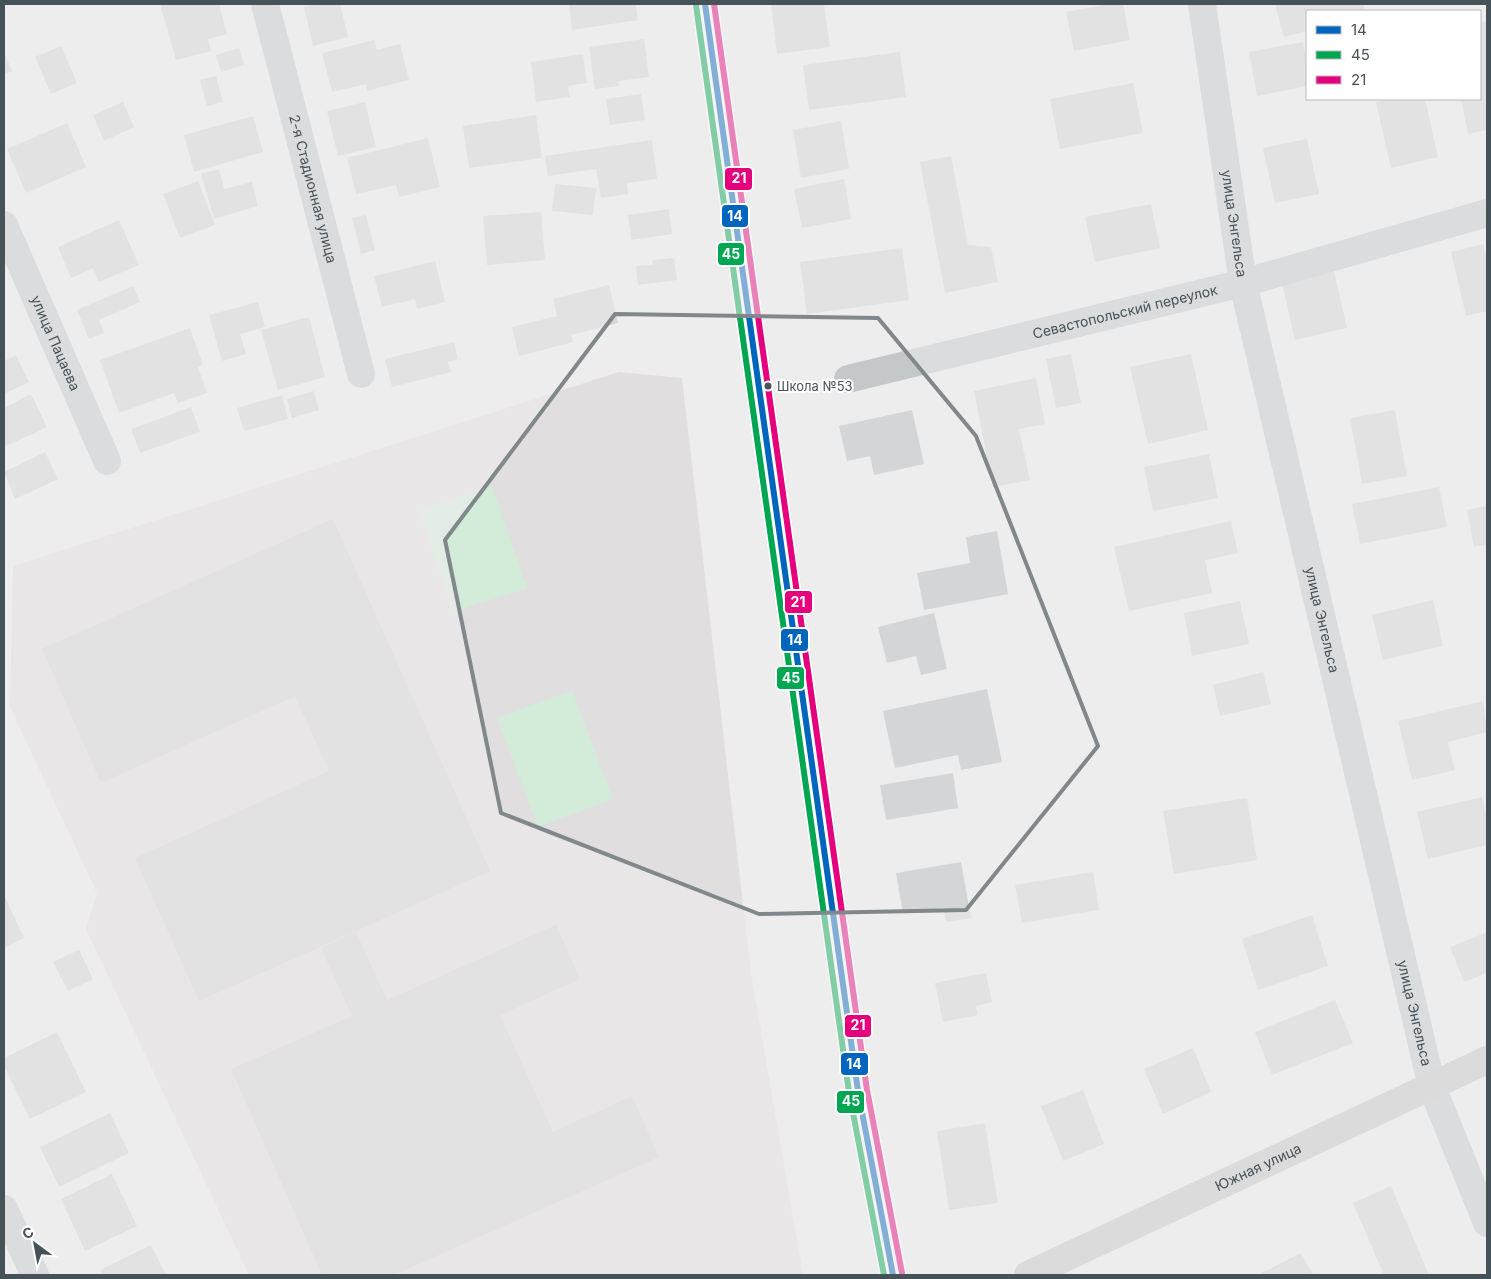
<svg xmlns="http://www.w3.org/2000/svg" width="1491" height="1279" viewBox="0 0 1491 1279" font-family="Inter,sans-serif">
<style>
.education{fill:#e0dedf}
.green{fill:#d2ecd9}
.building{fill:#d4d5d6}
.lines{fill:none;stroke-linecap:round;stroke-linejoin:round}
.minor{stroke:#c4c8c9;stroke-width:28}
.major{stroke:#c3c6c8;stroke-width:28}
.bus-1-casing{stroke:#fff;stroke-width:10}
.bus-2-casing{stroke:#fff;stroke-width:10}
.bus-3-casing{stroke:#fff;stroke-width:10}
.bus-1{stroke:#0065bd;stroke-width:6}
.bus-2{stroke:#00a651;stroke-width:6}
.bus-3{stroke:#e5007d;stroke-width:6}
.marked{fill:none;stroke:#80888c;stroke-width:4;stroke-linejoin:round}
.bus-dot{fill:#455258;stroke:#fff;stroke-width:2}
.labels{text-anchor:middle;stroke-width:4;stroke-linejoin:round;paint-order:stroke}
.bus-label{font-size:13px;fill:#455258;stroke:#fff;text-anchor:start}
.street-label{font-size:14px;fill:#455258;stroke:#fff}
.line-badge{stroke:#fff;stroke-width:2}
.badge-label{font-size:14px;text-anchor:middle;font-weight:bold;fill:#fff}
</style>
<rect width="100%" height="100%" fill="#eeeded"/>
<path class="education" d="M 619,372 L 682,378 L 751,973 L 803,1275 L 249,1275 L 86,929 L 97,893 L 10,707 L 13,566 Z"/>
<g class="green">
<path d="M 492,486 L 527,588 L 453,612 L 419,511 Z"/>
<path d="M 572,690 L 613,799 L 538,827 L 497,718 Z"/>
</g>
<g class="building">
<path d="M 160,4 L 219,4 L 227,34 L 208,39 L 211,51 L 176,60 Z"/>
<path d="M 319,4 L 340,4 L 348,37 L 313,46 L 304,7 Z"/>
<path d="M 569,4 L 636,4 L 638,20 L 572,30 Z"/>
<path d="M 771,4 L 824,4 L 830,47 L 777,54 Z"/>
<path d="M 1109,4 L 1123,4 L 1130,40 L 1074,51 L 1066,12 Z"/>
<path d="M 1275,4 L 1363,4 L 1365,11 L 1307,11 L 1307,31 L 1284,37 Z"/>
<path d="M 1486,21 L 1487,130 L 1468,134 L 1461,99 L 1480,99 L 1480,23 Z"/>
<path d="M 644,39 L 649,77 L 618,81 L 619,86 L 595,89 L 589,47 Z"/>
<path d="M 374,40 L 377,50 L 400,44 L 409,80 L 367,91 L 366,84 L 332,92 L 322,53 Z"/>
<path d="M 1303,42 L 1307,65 L 1307,86 L 1257,96 L 1249,52 Z"/>
<path d="M 61,46 L 77,83 L 51,94 L 35,57 Z"/>
<path d="M 239,48 L 244,65 L 221,72 L 216,55 Z"/>
<path d="M 4,52 L 12,71 L 4,74 Z"/>
<path d="M 900,52 L 906,97 L 809,110 L 803,65 Z"/>
<path d="M 583,54 L 587,83 L 568,86 L 570,97 L 536,102 L 531,62 Z"/>
<path d="M 216,76 L 223,102 L 207,106 L 200,80 Z"/>
<path d="M 1133,83 L 1143,133 L 1060,149 L 1050,99 Z"/>
<path d="M 641,94 L 645,120 L 610,125 L 606,99 Z"/>
<path d="M 1391,99 L 1425,99 L 1438,157 L 1391,168 L 1376,102 Z"/>
<path d="M 123,102 L 134,127 L 104,141 L 93,115 Z"/>
<path d="M 365,102 L 376,147 L 338,156 L 327,111 Z"/>
<path d="M 536,115 L 542,158 L 469,168 L 463,126 Z"/>
<path d="M 253,116 L 263,152 L 194,172 L 184,135 Z"/>
<path d="M 841,121 L 849,169 L 801,178 L 793,130 Z"/>
<path d="M 67,123 L 86,167 L 26,193 L 7,149 Z"/>
<path d="M 428,138 L 440,187 L 399,197 L 396,185 L 356,194 L 347,158 Z"/>
<path d="M 1307,139 L 1319,194 L 1275,203 L 1263,148 Z"/>
<path d="M 652,140 L 657,179 L 627,183 L 628,194 L 601,198 L 596,169 L 548,176 L 545,156 Z"/>
<path d="M 951,156 L 968,245 L 991,247 L 998,282 L 945,293 L 920,162 Z"/>
<path d="M 219,169 L 224,189 L 252,182 L 258,206 L 214,219 L 201,174 Z"/>
<path d="M 844,179 L 851,219 L 802,228 L 794,189 Z"/>
<path d="M 198,181 L 215,225 L 180,238 L 163,194 Z"/>
<path d="M 555,184 L 596,188 L 593,215 L 552,211 Z"/>
<path d="M 1151,204 L 1160,248 L 1095,262 L 1085,217 Z"/>
<path d="M 669,209 L 672,234 L 631,240 L 628,215 Z"/>
<path d="M 541,212 L 545,260 L 487,265 L 483,216 Z"/>
<path d="M 366,215 L 375,250 L 361,254 L 352,218 Z"/>
<path d="M 119,220 L 139,265 L 99,282 L 93,268 L 71,278 L 58,247 Z"/>
<path d="M 1483,244 L 1487,260 L 1487,311 L 1466,316 L 1451,252 Z"/>
<path d="M 902,248 L 909,300 L 807,314 L 800,262 Z"/>
<path d="M 674,258 L 677,280 L 638,285 L 636,266 L 653,265 L 652,260 Z"/>
<path d="M 435,261 L 445,302 L 417,309 L 415,299 L 382,307 L 374,276 Z"/>
<path d="M 1333,267 L 1347,328 L 1295,340 L 1281,279 Z"/>
<path d="M 609,285 L 618,323 L 571,335 L 573,342 L 519,356 L 512,327 L 557,316 L 553,299 Z"/>
<path d="M 133,286 L 140,302 L 99,320 L 104,333 L 89,339 L 77,310 Z"/>
<path d="M 258,302 L 265,327 L 240,334 L 246,354 L 222,361 L 209,315 Z"/>
<path d="M 309,317 L 325,377 L 278,390 L 261,330 Z"/>
<path d="M 190,328 L 203,365 L 198,367 L 207,393 L 178,403 L 174,393 L 119,413 L 100,360 Z"/>
<path d="M 454,342 L 458,359 L 448,362 L 451,372 L 392,387 L 385,359 Z"/>
<path d="M 1071,354 L 1081,403 L 1056,408 L 1046,359 Z"/>
<path d="M 1191,354 L 1208,430 L 1148,444 L 1130,367 Z"/>
<path d="M 16,355 L 29,382 L 4,394 L 4,361 Z"/>
<path d="M 1036,378 L 1045,424 L 1019,429 L 1030,480 L 993,487 L 974,391 Z"/>
<path d="M 314,391 L 319,410 L 292,418 L 287,399 Z"/>
<path d="M 31,394 L 47,427 L 4,447 L 4,408 Z"/>
<path d="M 282,395 L 288,419 L 244,431 L 237,408 Z"/>
<path d="M 191,407 L 200,432 L 140,453 L 131,429 Z"/>
<path d="M 912,410 L 924,464 L 874,475 L 870,456 L 847,461 L 839,426 Z"/>
<path d="M 1395,410 L 1407,476 L 1362,484 L 1350,418 Z"/>
<path d="M 45,452 L 58,479 L 15,499 L 4,472 Z"/>
<path d="M 1209,454 L 1218,498 L 1153,511 L 1144,467 Z"/>
<path d="M 1439,487 L 1447,527 L 1360,544 L 1352,504 Z"/>
<path d="M 1487,506 L 1487,544 L 1474,547 L 1467,510 Z"/>
<path d="M 333,519 L 490,871 L 199,1001 L 135,858 L 329,771 L 295,696 L 101,783 L 42,649 Z"/>
<path d="M 1231,521 L 1238,553 L 1205,560 L 1212,593 L 1129,611 L 1114,547 Z"/>
<path d="M 997,531 L 1008,594 L 924,610 L 917,573 L 970,563 L 966,537 Z"/>
<path d="M 1433,600 L 1443,646 L 1383,660 L 1372,615 Z"/>
<path d="M 1240,601 L 1249,644 L 1192,656 L 1184,613 Z"/>
<path d="M 934,613 L 947,669 L 921,675 L 916,656 L 887,663 L 878,627 Z"/>
<path d="M 1263,672 L 1271,704 L 1220,716 L 1213,685 Z"/>
<path d="M 987,689 L 1002,762 L 961,770 L 958,755 L 895,768 L 883,711 Z"/>
<path d="M 1483,701 L 1487,732 L 1448,742 L 1455,770 L 1412,780 L 1398,721 Z"/>
<path d="M 953,773 L 958,808 L 886,820 L 880,785 Z"/>
<path d="M 1482,797 L 1487,820 L 1487,845 L 1428,859 L 1417,812 Z"/>
<path d="M 1247,798 L 1257,860 L 1174,874 L 1163,811 Z"/>
<path d="M 961,862 L 971,918 L 946,922 L 944,908 L 903,914 L 896,873 Z"/>
<path d="M 1093,872 L 1099,910 L 1022,923 L 1015,885 Z"/>
<path d="M 4,895 L 24,938 L 4,948 Z"/>
<path d="M 1312,915 L 1328,966 L 1258,990 L 1242,939 Z"/>
<path d="M 556,925 L 580,979 L 500,1015 L 553,1132 L 632,1096 L 659,1157 L 394,1275 L 322,1275 L 231,1069 L 352,1016 L 321,948 L 356,932 L 387,1000 Z"/>
<path d="M 1487,932 L 1487,973 L 1464,982 L 1450,947 Z"/>
<path d="M 79,950 L 93,979 L 68,991 L 53,962 Z"/>
<path d="M 986,973 L 992,1002 L 976,1006 L 978,1015 L 943,1022 L 935,983 Z"/>
<path d="M 1335,1000 L 1353,1043 L 1272,1075 L 1255,1032 Z"/>
<path d="M 57,1032 L 86,1092 L 30,1119 L 4,1066 L 4,1058 Z"/>
<path d="M 1193,1048 L 1211,1092 L 1163,1114 L 1144,1069 Z"/>
<path d="M 1083,1090 L 1104,1144 L 1063,1161 L 1041,1106 Z"/>
<path d="M 110,1113 L 129,1153 L 59,1187 L 40,1147 Z"/>
<path d="M 985,1123 L 998,1203 L 949,1210 L 937,1131 Z"/>
<path d="M 112,1174 L 137,1226 L 85,1251 L 61,1199 Z"/>
<path d="M 1391,1186 L 1429,1275 L 1384,1275 L 1353,1203 Z"/>
<path d="M 151,1245 L 166,1275 L 102,1275 L 100,1270 Z"/>
<path d="M 1301,1253 L 1313,1275 L 1258,1275 Z"/>
</g>
<g class="lines">
<g class="minor">
<path id="s1" d="M 265,4 L 361,374"/>
<path id="s2" d="M 1202,4 L 1243,283 L 1432,1087 L 1487,1223"/>
<path id="s3" d="M 4,225 L 107,461"/>
<path id="s4" d="M 848,379 L 1243,283 L 1487,213"/>
<path d="M 4,1209 L 35,1275"/>
</g>
<g class="major">
<path d="M 705,4 L 858,1091 L 893,1275"/>
<path id="s5" d="M 1028,1275 L 1487,1060"/>
</g>
<g class="bus-1-casing">
<path id="bus-1" d="M 705,4 L 858,1091 L 893,1275"/>
</g>
<g class="bus-2-casing">
<path id="bus-2" d="M 696,5 L 849,1092 L 884,1275"/>
</g>
<g class="bus-3-casing">
<path id="bus-3" d="M 714,4 L 867,1090 L 902,1273"/>
</g>
<use href="#bus-1" class="bus-1"/>
<use href="#bus-2" class="bus-2"/>
<use href="#bus-3" class="bus-3"/>
</g>
<path d="M0 0H1491V1279H0ZM 615,314 L 878,318 L 976,436 L 1098,746 L 966,910 L 759,914 L 501,813 L 445,540 Z" fill="#eeeded" fill-opacity=".55" fill-rule="evenodd"/>
<path class="marked" d="M 615,314 L 878,318 L 976,436 L 1098,746 L 966,910 L 759,914 L 501,813 L 445,540 Z"/>
<circle class="bus-dot" cx="768" cy="386" r="4.5"/>
<g class="labels">
<g class="bus-label">
<text x="777" y="391">Школа №53</text>
</g>
<g class="street-label">
<text dy="5" stroke="none"><textPath href="#s1" startOffset="191">2-я Стадионная улица</textPath></text>
<text dy="5" stroke="none"><textPath href="#s2" startOffset="222">улица Энгельса</textPath></text>
<text dy="5" stroke="none"><textPath href="#s4" startOffset="285">Севастопольский переулок</textPath></text>
<text dy="5" stroke="none"><textPath href="#s3" startOffset="129">улица Пацаева</textPath></text>
<text dy="5" stroke="none"><textPath href="#s2" startOffset="628">улица Энгельса</textPath></text>
<text dy="5" stroke="none"><textPath href="#s2" startOffset="1032">улица Энгельса</textPath></text>
<text dy="5" stroke="none"><textPath href="#s5" startOffset="254">Южная улица</textPath></text>
</g>
</g>
<g class="line-badge">
<rect x="724" y="167" width="29" height="24" rx="5" fill="#e5007d"/>
<rect x="721" y="204" width="28" height="24" rx="5" fill="#0065bd"/>
<rect x="717" y="242" width="28" height="24" rx="5" fill="#00a651"/>
<rect x="784" y="590" width="29" height="24" rx="5" fill="#e5007d"/>
<rect x="780" y="628" width="29" height="24" rx="5" fill="#0065bd"/>
<rect x="776" y="666" width="29" height="24" rx="5" fill="#00a651"/>
<rect x="844" y="1014" width="28" height="24" rx="5" fill="#e5007d"/>
<rect x="840" y="1052" width="29" height="24" rx="5" fill="#0065bd"/>
<rect x="836" y="1090" width="29" height="24" rx="5" fill="#00a651"/>
</g>
<g class="badge-label">
<text x="739" y="183">21</text>
<text x="735" y="221">14</text>
<text x="731" y="259">45</text>
<text x="798" y="607">21</text>
<text x="795" y="645">14</text>
<text x="791" y="683">45</text>
<text x="858" y="1030">21</text>
<text x="854" y="1069">14</text>
<text x="851" y="1106">45</text>
</g>
<rect width="1491" height="1279" fill="none" stroke="#455258" stroke-width="10"/>
<rect x="1306" y="10" width="175" height="90" fill="#ffffff" stroke="#b5babc"/>
<rect x="1316" y="26" width="25" height="8" fill="#0065bd" stroke="#b5babc"/>
<text x="1351" y="35" font-size="15" fill="#455258">14</text>
<rect x="1316" y="51" width="25" height="8" fill="#00a651" stroke="#b5babc"/>
<text x="1351" y="60" font-size="15" fill="#455258">45</text>
<rect x="1316" y="76" width="25" height="8" fill="#e5007d" stroke="#b5babc"/>
<text x="1351" y="85" font-size="15" fill="#455258">21</text>
<g transform="translate(35 1244) rotate(328)" stroke="#ffffff" stroke-width="4" paint-order="stroke">
<path d="M0-4L9 19L0 12L-9 19Z" fill="#455258"/>
<text y="-8" font-size="14" font-weight="bold" text-anchor="middle" fill="#455258">С</text>
</g>
</svg>
